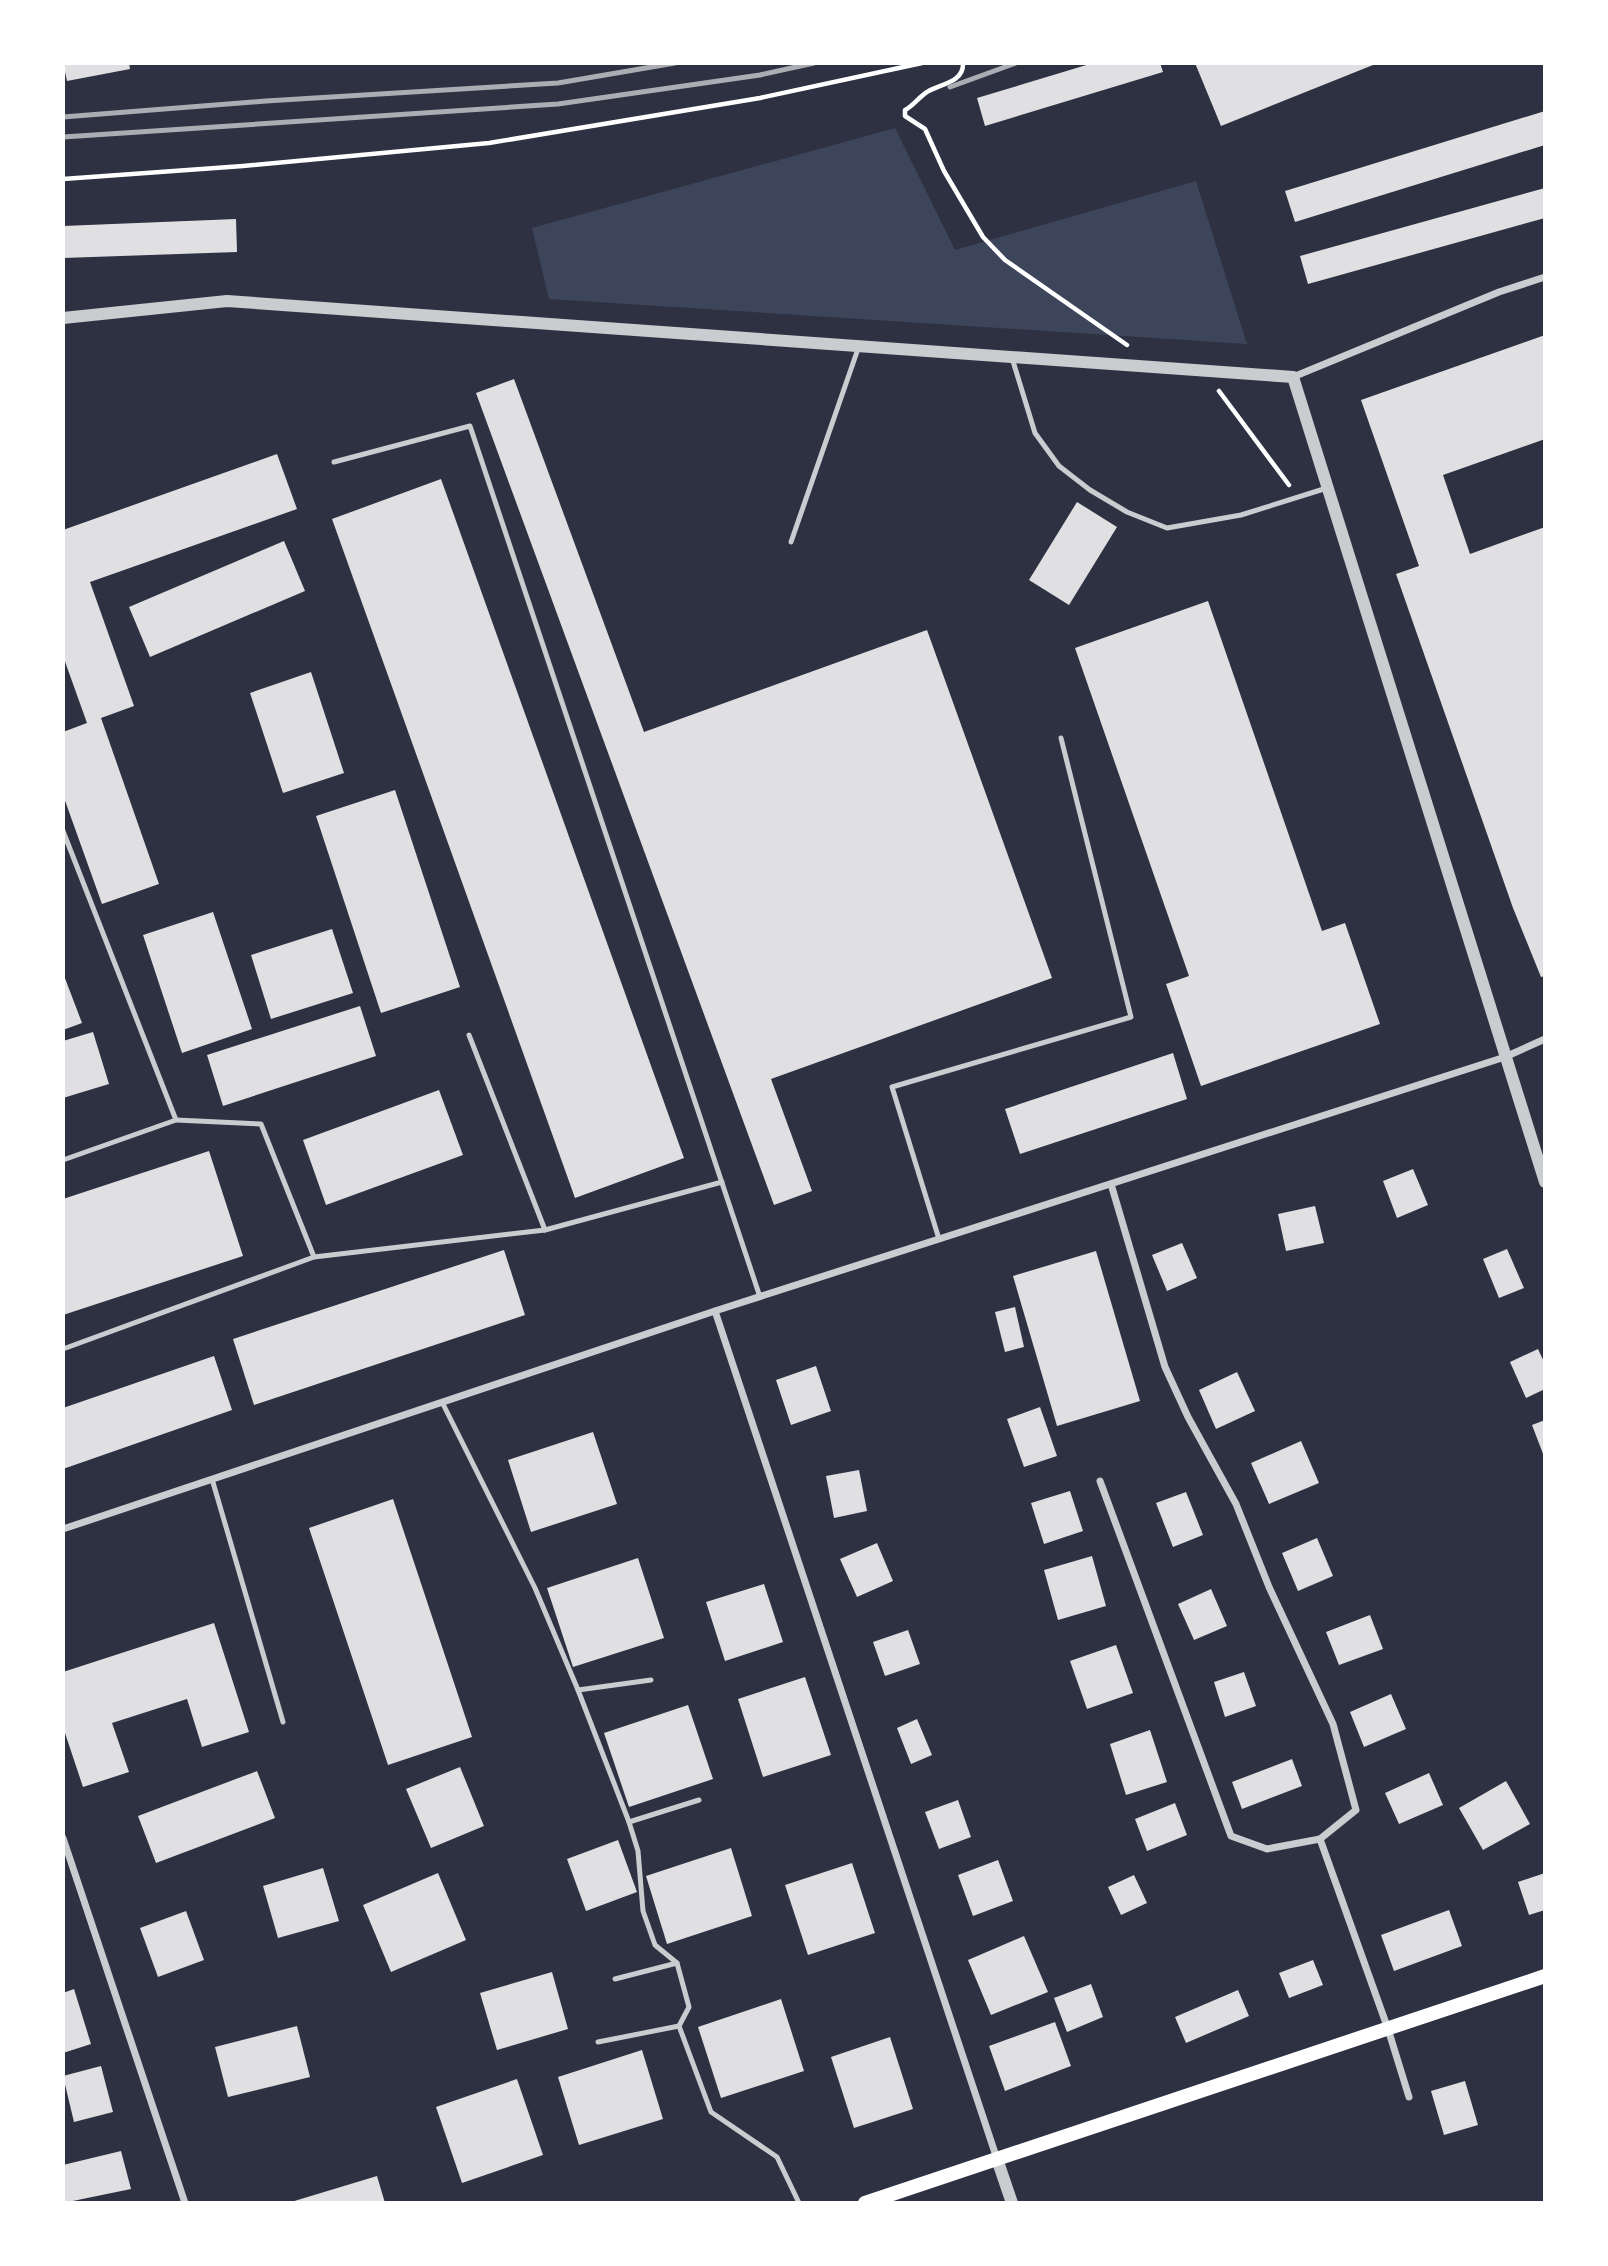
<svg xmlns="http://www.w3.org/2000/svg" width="1608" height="2266" viewBox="0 0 1608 2266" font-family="'Fira Sans Condensed',sans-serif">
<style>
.green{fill:#3c4559}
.building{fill:#e0e0e3}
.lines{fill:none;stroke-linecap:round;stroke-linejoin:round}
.path{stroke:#fff;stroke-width:4.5}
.service{stroke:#caccd0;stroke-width:5}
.minor{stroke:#caccd0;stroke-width:7}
.tertiary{stroke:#caccd0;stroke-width:12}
.secondary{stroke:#fff;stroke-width:14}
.rail{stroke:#abadb3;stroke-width:5}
</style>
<rect width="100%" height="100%" fill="#2d3142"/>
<path class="green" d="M 895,128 L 955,250 L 1196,181 L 1247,344 L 549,299 L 532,228 Z"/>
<g class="building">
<path d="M 63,63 L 129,63 L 130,69 L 67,81 Z"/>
<path d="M 1093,63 L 1160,63 L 1163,72 L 985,126 L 977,98 Z"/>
<path d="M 1195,63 L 1378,63 L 1221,126 Z"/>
<path d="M 1545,111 L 1545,145 L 1295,222 L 1285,191 Z"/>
<path d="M 1545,188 L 1545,218 L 1308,284 L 1300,256 Z"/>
<path d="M 236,219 L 237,252 L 63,258 L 63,226 Z"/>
<path d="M 1545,335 L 1545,439 L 1443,475 L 1470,554 L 1545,527 L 1545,976 L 1541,977 L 1513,908 L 1396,574 L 1419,566 L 1361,400 Z"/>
<path d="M 514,379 L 644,732 L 927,630 L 1052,978 L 771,1079 L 812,1191 L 774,1205 L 476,393 Z"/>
<path d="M 277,454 L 297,509 L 90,582 L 134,706 L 101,718 L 159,884 L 102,904 L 63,795 L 63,732 L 87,723 L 63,656 L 63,530 Z"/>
<path d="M 441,479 L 684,1158 L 575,1198 L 332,519 Z"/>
<path d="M 1077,502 L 1117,527 L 1069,605 L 1029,580 Z"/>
<path d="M 284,541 L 305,591 L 150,657 L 129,607 Z"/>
<path d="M 1208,601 L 1322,931 L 1345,923 L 1380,1024 L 1201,1086 L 1166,984 L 1189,976 L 1075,648 Z"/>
<path d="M 311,672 L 344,773 L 283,793 L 250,693 Z"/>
<path d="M 395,790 L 460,987 L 381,1013 L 316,816 Z"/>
<path d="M 213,912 L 252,1029 L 182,1053 L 143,935 Z"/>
<path d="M 332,929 L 353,993 L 271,1019 L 251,955 Z"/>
<path d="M 63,973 L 82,1023 L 63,1030 Z"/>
<path d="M 360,1006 L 376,1056 L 223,1106 L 207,1055 Z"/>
<path d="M 93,1032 L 109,1084 L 63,1098 L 63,1041 Z"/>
<path d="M 1173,1053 L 1187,1099 L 1020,1154 L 1005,1109 Z"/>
<path d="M 439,1090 L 463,1155 L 326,1205 L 303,1140 Z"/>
<path d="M 209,1151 L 243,1256 L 63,1315 L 63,1199 Z"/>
<path d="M 1413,1169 L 1428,1205 L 1397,1218 L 1383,1181 Z"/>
<path d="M 1315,1206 L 1324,1243 L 1286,1251 L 1278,1214 Z"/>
<path d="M 1182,1243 L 1197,1278 L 1167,1291 L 1152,1255 Z"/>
<path d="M 1507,1249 L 1524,1288 L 1499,1298 L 1483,1259 Z"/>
<path d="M 504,1250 L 525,1315 L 254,1405 L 233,1339 Z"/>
<path d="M 1096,1251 L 1140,1401 L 1057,1426 L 1013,1276 Z"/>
<path d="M 1015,1307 L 1024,1347 L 1005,1352 L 995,1312 Z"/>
<path d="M 1538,1349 L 1545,1364 L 1545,1389 L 1526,1398 L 1510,1362 Z"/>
<path d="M 214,1356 L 232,1410 L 63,1469 L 63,1408 Z"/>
<path d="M 816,1366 L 831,1411 L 791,1425 L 776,1380 Z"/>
<path d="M 1237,1372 L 1255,1411 L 1216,1429 L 1199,1390 Z"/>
<path d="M 1040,1407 L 1057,1456 L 1024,1467 L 1007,1419 Z"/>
<path d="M 1545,1420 L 1545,1459 L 1532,1425 Z"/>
<path d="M 593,1432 L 617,1504 L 531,1532 L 508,1460 Z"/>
<path d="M 1301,1441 L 1319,1483 L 1269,1504 L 1251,1463 Z"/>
<path d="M 859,1470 L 867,1511 L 834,1518 L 826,1476 Z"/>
<path d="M 1070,1491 L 1083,1531 L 1044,1544 L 1031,1503 Z"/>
<path d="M 1186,1492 L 1203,1535 L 1173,1547 L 1156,1503 Z"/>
<path d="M 393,1499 L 472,1737 L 388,1765 L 309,1528 Z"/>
<path d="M 1317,1538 L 1333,1576 L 1298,1591 L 1282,1553 Z"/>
<path d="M 877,1543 L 893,1581 L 857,1597 L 840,1559 Z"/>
<path d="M 1092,1556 L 1106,1606 L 1058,1620 L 1044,1570 Z"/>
<path d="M 638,1558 L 664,1638 L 573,1667 L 547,1588 Z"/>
<path d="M 764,1584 L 783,1642 L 725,1661 L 706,1602 Z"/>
<path d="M 1211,1589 L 1227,1626 L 1194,1640 L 1178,1604 Z"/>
<path d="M 1370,1615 L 1383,1649 L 1339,1665 L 1326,1632 Z"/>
<path d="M 214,1623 L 249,1732 L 202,1747 L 187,1699 L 112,1723 L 129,1772 L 83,1787 L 63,1727 L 63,1672 Z"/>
<path d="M 908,1630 L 920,1664 L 885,1676 L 873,1642 Z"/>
<path d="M 1116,1645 L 1133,1693 L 1087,1709 L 1070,1661 Z"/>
<path d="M 1244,1672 L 1256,1706 L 1225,1717 L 1214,1682 Z"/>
<path d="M 805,1677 L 831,1755 L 763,1777 L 738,1699 Z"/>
<path d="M 1391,1694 L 1406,1729 L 1364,1747 L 1350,1712 Z"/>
<path d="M 688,1705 L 713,1779 L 629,1807 L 604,1733 Z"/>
<path d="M 917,1719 L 932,1755 L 911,1764 L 897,1728 Z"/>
<path d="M 1150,1730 L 1167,1782 L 1126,1795 L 1110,1744 Z"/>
<path d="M 1292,1759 L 1302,1786 L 1242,1809 L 1232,1782 Z"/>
<path d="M 460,1767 L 484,1826 L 431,1848 L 406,1789 Z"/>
<path d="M 257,1771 L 275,1818 L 156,1863 L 138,1816 Z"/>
<path d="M 1429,1773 L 1443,1805 L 1399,1824 L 1385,1793 Z"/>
<path d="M 1506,1781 L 1530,1824 L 1483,1850 L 1459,1808 Z"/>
<path d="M 958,1800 L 971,1837 L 939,1849 L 925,1812 Z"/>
<path d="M 1175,1803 L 1187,1835 L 1147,1851 L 1135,1819 Z"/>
<path d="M 618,1840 L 637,1892 L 586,1911 L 567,1859 Z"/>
<path d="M 731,1848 L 752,1916 L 667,1944 L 646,1876 Z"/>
<path d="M 998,1860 L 1013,1901 L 973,1916 L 958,1875 Z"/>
<path d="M 852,1863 L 875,1933 L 808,1955 L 785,1885 Z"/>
<path d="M 323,1868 L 339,1921 L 278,1938 L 263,1886 Z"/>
<path d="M 438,1873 L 466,1940 L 391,1972 L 363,1905 Z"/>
<path d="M 1545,1873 L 1545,1910 L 1529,1915 L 1518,1882 Z"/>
<path d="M 1134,1875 L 1147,1903 L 1121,1915 L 1108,1887 Z"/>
<path d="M 1449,1910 L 1462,1946 L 1394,1971 L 1381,1935 Z"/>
<path d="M 186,1911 L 204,1960 L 158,1977 L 140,1928 Z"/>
<path d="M 1024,1936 L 1048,1992 L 991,2015 L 968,1960 Z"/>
<path d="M 1313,1960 L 1323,1985 L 1289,1998 L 1279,1973 Z"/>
<path d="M 552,1972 L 568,2029 L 497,2050 L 480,1993 Z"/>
<path d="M 1091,1984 L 1103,2017 L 1067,2032 L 1054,1998 Z"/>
<path d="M 74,1989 L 91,2044 L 63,2053 L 63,1993 Z"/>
<path d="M 1238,1990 L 1249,2016 L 1186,2043 L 1175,2017 Z"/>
<path d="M 781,1999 L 804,2071 L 721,2098 L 698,2027 Z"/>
<path d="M 1055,2022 L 1071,2066 L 1005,2091 L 989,2046 Z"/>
<path d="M 297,2026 L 310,2077 L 228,2097 L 215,2047 Z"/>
<path d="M 890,2037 L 913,2109 L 854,2128 L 831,2057 Z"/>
<path d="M 642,2050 L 663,2119 L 579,2145 L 558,2077 Z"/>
<path d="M 101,2066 L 113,2112 L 74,2122 L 63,2076 Z"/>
<path d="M 517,2079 L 543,2155 L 462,2183 L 436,2107 Z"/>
<path d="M 1465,2081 L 1478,2125 L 1444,2135 L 1431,2091 Z"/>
<path d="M 121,2151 L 131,2189 L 63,2203 L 63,2165 Z"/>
<path d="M 377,2176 L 385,2203 L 291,2203 L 291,2202 Z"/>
</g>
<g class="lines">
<g class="path">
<path d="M 963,63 C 964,83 939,84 927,92 C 919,97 913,106 905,110 L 905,116 L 925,129 L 944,171 L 983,237 L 1005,260 L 1127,345"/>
<path d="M 63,179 L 243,166 L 489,143 L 760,98 L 922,63"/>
<path d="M 1219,391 L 1289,485"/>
</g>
<g class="service">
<path d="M 1012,358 L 1035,433 L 1059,466 L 1090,490 L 1127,512 L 1167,528 L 1241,515 L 1327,488"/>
<path d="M 334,462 L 470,426 L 760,1297"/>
<path d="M 791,542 L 859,346"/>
<path d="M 63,831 L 176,1120 L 63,1160"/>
<path d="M 469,1035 L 545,1230 L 722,1182"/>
<path d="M 939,1239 L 892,1087 L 1131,1017 L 1061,738"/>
<path d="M 314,1257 L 545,1230"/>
<path d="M 63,1349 L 314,1257 L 261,1124 L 176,1120"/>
<path d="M 442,1402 L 535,1588 L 578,1690"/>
<path d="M 212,1479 L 283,1722"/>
<path d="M 629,1822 L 578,1690 L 651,1680"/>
<path d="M 677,1963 L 655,1945 L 643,1911 L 638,1851 L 629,1822 L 699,1800"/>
<path d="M 615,1979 L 677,1963 L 689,2007 L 679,2026 L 711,2112 L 777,2157 L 799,2203"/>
<path d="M 598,2042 L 679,2026"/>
</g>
<g class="minor">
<path d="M 1293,377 L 1499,292 L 1545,277"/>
<path d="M 1111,1184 L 1165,1367 L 1188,1417 L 1236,1504 L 1269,1587 L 1333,1724 L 1356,1810 L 1320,1839 L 1388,2029 L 1409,2097"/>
<path d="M 715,1311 L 997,2159"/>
<path d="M 1100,1481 L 1231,1836 L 1267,1849 L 1320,1839"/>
<path d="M 63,1529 L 715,1311 L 1505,1057 L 1545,1039"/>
<path d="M 63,1838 L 185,2203"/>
</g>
<g class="tertiary">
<path d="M 63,318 L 227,301 L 1293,377 L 1545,1182"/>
<path d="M 997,2159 L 1012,2203"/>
</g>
<path class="secondary" d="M 865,2203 L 1545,1976"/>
<g class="rail">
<path d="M 950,87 L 1016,63"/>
<path d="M 63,117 L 266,101 L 558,83 L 675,63"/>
<path d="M 63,137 L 558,104 L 760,75 L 814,63"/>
</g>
</g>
<rect width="1608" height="2266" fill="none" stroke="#ffffff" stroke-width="130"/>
</svg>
